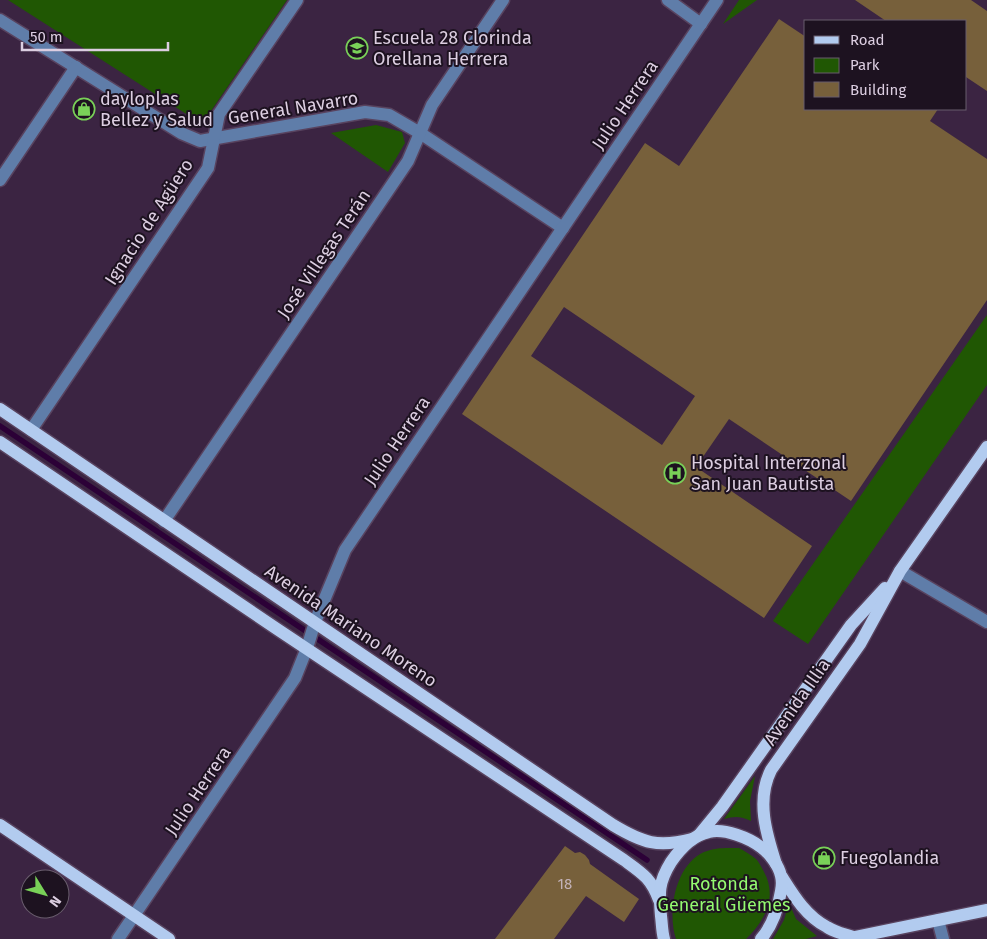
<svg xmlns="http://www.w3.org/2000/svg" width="987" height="939" viewBox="0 0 987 939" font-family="'Fira Sans',sans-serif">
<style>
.green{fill:#205703}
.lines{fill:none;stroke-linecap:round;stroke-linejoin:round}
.stream{stroke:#2c0137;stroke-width:5.5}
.building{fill:#77603b;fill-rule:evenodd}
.minor-casing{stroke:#58435f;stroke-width:15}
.major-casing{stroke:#58435f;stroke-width:15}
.minor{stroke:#5f7da9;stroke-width:12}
.major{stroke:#b2cbef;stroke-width:12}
.labels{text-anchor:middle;stroke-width:4;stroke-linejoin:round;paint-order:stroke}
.number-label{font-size:15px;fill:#c3b2b8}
.poi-label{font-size:18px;fill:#dccee1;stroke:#1d1220;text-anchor:start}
.street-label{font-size:18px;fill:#dccee1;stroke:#1d1220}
.park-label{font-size:18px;fill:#94fa70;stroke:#1d1220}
</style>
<rect width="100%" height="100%" fill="#3b2442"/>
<g class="green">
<path d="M 8,0 L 287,0 L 202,124 Z"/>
<path d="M 739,0 L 757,0 L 723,24 Z"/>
<path d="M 376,125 L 402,132 L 405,143 L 388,172 L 331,133 Z"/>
<path d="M 987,315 L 987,385 L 808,644 L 773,621 Z"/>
<path d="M 755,776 L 750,801 L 751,821 C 741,816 734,816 724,819 Z"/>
<path d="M 739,848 C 745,851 751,855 756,859 C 759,862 762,868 764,872 C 778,897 764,922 746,939 L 676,939 C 667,912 675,865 704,852 C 716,847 727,848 739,848 Z"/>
<path d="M 789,903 L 796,919 L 817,936 L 806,939 L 773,939 L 784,920 Z"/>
</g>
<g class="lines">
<path class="stream" d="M 0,426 L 647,860"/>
</g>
<g class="building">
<path d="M 855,0 L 971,0 L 987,11 L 987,91 L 966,77 L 966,21 L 886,21 Z"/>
<path d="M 779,19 L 806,37 L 806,109 L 938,109 L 930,121 L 987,159 L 987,300 L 851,501 L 729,419 L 696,467 L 812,546 L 764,618 L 462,414 L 645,143 L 679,166 ZM 564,307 L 695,396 L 662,445 L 531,356 Z"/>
<path d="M 565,846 L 575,853 L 580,852 L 585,855 L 589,860 L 590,864 L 639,899 L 624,922 L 586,896 L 554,939 L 495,939 Z"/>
</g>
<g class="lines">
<g class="minor-casing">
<g id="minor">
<path d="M 668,0 L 701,24"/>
<path d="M 0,20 L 181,133 L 200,141 L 365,112 L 389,115 L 420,133 L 563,228"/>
<path d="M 0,180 L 76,67"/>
<path d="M 31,430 L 208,168 L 219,114 L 297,0"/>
<path d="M 164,521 L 408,161 L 432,105 L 503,0"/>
<path d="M 900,571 L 987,622"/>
<path d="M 938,920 L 943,939"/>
<path d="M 118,939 L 295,678 L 307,648 L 315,622 L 345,550 L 717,0"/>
</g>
</g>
<g class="major-casing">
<g id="major">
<path d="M 0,409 L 613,825 C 643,843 658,848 692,839"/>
<path d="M 0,442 L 277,629 L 624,860 C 642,873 651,878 659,900"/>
<path d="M 0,825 L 169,939"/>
<path d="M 699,835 L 722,807 L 851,625 L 885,588"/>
<path d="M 776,864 C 766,833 756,800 771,770 L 860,644 L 900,571 L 987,447"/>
<path d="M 782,877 C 794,896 806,916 827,927 C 834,932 844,934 853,937"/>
<path d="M 664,939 C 662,932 662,924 661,916 C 659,893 658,883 671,862 C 680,849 693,835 709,832 C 724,828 750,838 762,848 C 770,854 779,866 781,876 C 782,880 782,886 781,891 C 778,909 773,925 761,939"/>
<path d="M 846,939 L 987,910"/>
</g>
</g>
<use href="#minor" class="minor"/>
<use href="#major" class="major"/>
</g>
<defs>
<g id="school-ring" transform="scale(1.125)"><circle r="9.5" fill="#1d1220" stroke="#79d158" stroke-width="1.5"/><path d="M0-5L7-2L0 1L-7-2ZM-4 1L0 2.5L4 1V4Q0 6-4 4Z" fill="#79d158"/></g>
<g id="shop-ring" transform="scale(1.125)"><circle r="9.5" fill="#1d1220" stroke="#79d158" stroke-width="1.5"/><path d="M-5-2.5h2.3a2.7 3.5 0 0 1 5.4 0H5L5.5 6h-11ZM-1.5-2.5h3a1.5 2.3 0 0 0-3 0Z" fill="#79d158"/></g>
<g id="hospital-ring" transform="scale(1.125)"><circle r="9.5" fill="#1d1220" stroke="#79d158" stroke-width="1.5"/><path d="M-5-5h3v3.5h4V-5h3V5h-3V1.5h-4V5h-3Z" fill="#79d158"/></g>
</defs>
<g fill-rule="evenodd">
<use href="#school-ring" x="357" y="48"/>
<use href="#shop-ring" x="84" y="109"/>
<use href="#hospital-ring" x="675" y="473"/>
<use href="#shop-ring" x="824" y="858"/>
</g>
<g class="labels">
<g class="number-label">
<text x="565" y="889">18</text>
</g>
<g class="poi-label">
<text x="373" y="44">Escuela 28 Clorinda<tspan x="373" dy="21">Orellana Herrera</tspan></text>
<text x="100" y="105">dayloplas<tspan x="100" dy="21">Bellez y Salud</tspan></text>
<text x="691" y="469">Hospital Interzonal<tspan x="691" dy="21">San Juan Bautista</tspan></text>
<text x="840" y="864">Fuegolandia</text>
</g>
<g class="street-label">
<text transform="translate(625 105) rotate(-56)" y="6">Julio Herrera</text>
<text transform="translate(293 108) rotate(-9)" y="6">General Navarro</text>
<text transform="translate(149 222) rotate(-57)" y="6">Ignacio de Agüero</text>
<text transform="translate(324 254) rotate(-56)" y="6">José Villegas Terán</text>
<text transform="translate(397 441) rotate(-56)" y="6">Julio Herrera</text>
<text transform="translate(351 626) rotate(34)" y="6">Avenida Mariano Moreno</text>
<text transform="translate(797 702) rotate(-55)" y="6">Avenida Illia</text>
<text transform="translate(198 791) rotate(-56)" y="6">Julio Herrera</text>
</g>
<g class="park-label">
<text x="724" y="890">Rotonda<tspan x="724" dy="21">General Güemes</tspan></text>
</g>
</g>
<rect x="804" y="20" width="162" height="90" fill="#1d1220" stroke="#695d6d"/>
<rect x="814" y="36" width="25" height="8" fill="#b2cbef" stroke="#695d6d"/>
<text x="850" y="45" font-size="15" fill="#dccee1">Road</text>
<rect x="814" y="58" width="25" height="15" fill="#205703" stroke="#695d6d"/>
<text x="850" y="70" font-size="15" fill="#dccee1">Park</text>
<rect x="814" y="82" width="25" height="15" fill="#77603b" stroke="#695d6d"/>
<text x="850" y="95" font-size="15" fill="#dccee1">Building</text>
<g transform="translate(45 894) rotate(127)"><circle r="24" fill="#1d1220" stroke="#695d6d"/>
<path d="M0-4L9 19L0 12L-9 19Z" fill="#79d158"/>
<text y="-8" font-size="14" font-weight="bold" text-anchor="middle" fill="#dccee1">N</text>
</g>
<path d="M22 42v8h146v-8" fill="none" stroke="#dccee1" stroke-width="2.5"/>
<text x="30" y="42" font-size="15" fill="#dccee1" stroke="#1d1220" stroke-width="4" paint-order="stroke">50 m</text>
</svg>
